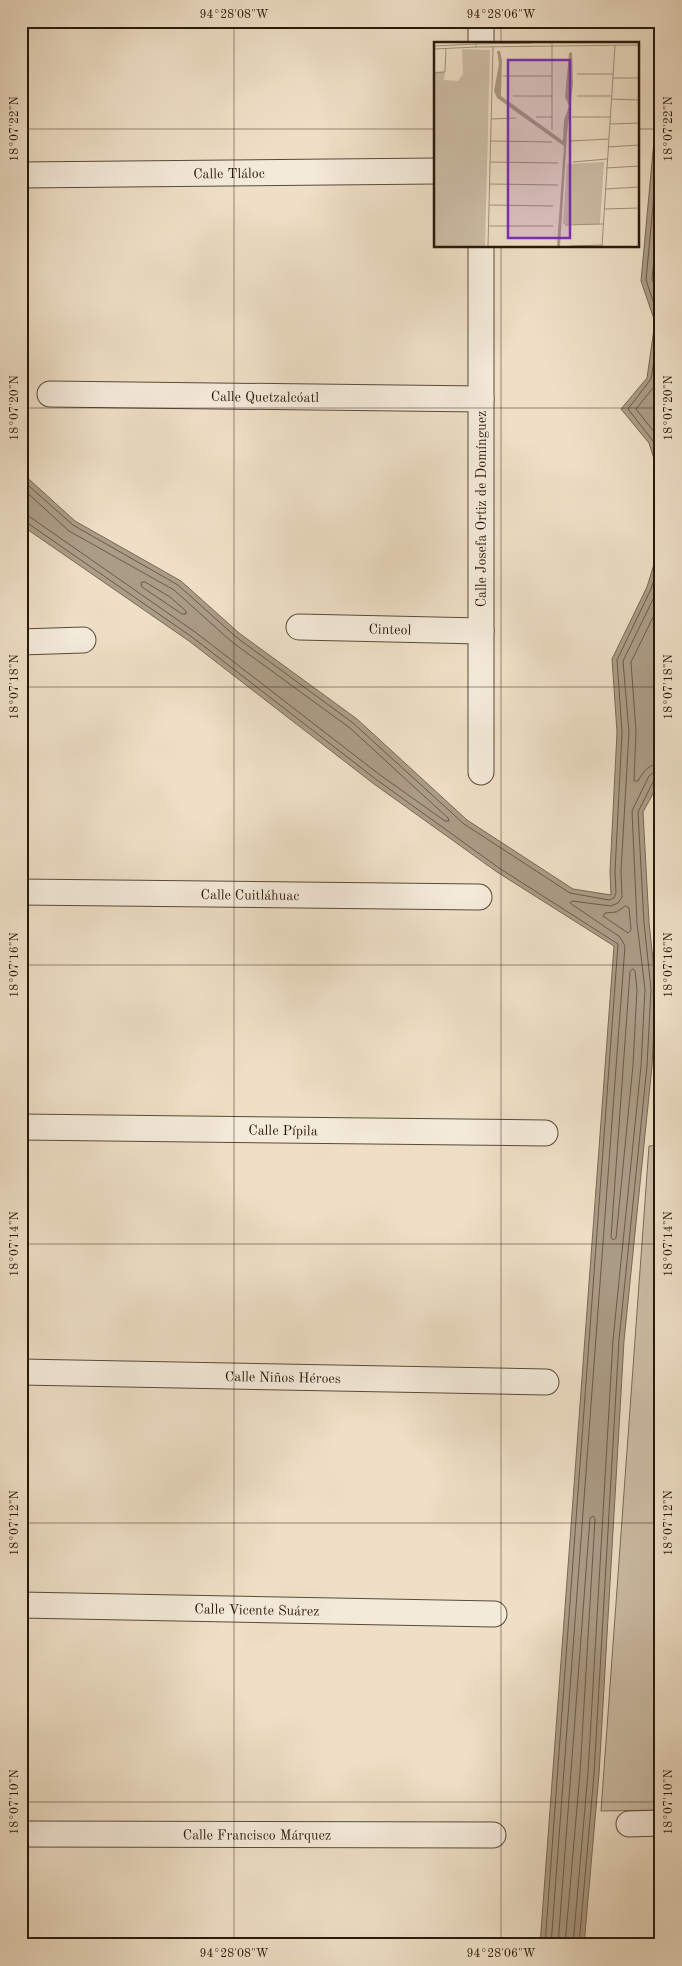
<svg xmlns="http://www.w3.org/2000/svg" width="682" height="1966" viewBox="0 0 682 1966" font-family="'Old Standard TT',serif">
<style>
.green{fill:#ccbda6;stroke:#7a6b58}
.water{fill:#ab9c86;stroke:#776854}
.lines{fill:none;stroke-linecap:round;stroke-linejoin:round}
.shore{stroke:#6a5a48;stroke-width:1}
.minor-casing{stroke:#5a4a39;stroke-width:27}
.minor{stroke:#f4eada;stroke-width:25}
.ticks{fill:none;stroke:#28190a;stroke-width:1;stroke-opacity:0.45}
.labels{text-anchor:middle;stroke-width:4;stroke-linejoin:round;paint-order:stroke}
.street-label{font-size:14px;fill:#28190a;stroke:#f4eada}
.inset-road{fill:none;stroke:#9f907b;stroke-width:1}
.view{fill:#7b2cbf;fill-opacity:0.15;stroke:#7b2cbf;stroke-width:2.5}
.inset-edge{fill:none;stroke:#28190a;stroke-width:2.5}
.neatline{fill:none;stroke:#28190a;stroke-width:2}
.ticks-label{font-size:12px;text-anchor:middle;fill:#28190a}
</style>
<rect width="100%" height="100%" fill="#eedfc6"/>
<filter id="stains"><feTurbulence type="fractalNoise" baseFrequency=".004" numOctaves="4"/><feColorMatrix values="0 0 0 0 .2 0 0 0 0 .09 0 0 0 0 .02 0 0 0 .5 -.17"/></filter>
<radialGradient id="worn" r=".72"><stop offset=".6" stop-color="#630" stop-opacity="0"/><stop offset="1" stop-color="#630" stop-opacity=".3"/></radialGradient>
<path class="green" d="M 661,1145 L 661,1810 L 601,1811 L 649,1146 Z"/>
<g class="water">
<path d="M 661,65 L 661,481 L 649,443 L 621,409 L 647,378 L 655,322 L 641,281 Z"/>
<path d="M 21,472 L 75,521 L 181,581 L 239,633 L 357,719 L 467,820 L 573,889 L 611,895 L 610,872 L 617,732 L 612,659 L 647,587 L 661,541 L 661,779 L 643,812 L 649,922 L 656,989 L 652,1066 L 624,1341 L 599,1774 L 584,1945 L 540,1945 L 614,946 L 497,872 L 374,784 L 189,641 L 21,525 Z"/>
</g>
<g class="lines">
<g class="shore">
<path d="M 661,120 L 646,280 L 660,322 L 651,379 L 628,409 L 653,441 L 661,464"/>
<path d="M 661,188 L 652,279 L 661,304"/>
<path d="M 661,359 L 657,383 L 636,409 L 658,437 L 661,444"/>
<path d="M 21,479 L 73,525 L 178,585 L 236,637 L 353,723 L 464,824 L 570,893 L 609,900 L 614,898 L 616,893 L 615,872 L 622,732 L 617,660 L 651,589 L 661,558"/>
<path d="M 21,487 L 69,531 L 174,590 L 232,642 L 350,728 L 448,818 L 449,821 L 445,821 L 380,775 L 195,632 L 30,517 L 21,515"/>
<path d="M 21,521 L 26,522 L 192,637 L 377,780 L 499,868 L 618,944 L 545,1945"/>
<path d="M 145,582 L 170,597 L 186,611 L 186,614 L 182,614 L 142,587 L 141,583 Z"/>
<path d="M 661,601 L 631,662 L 636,732 L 634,781 L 638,781 C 644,771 648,764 661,764"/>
<path d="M 626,906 L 629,908 L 631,930 L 628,933 L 603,916 L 605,913 L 616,912 Z"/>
<path d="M 633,969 L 635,971 L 637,989 L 633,1065 L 616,1238 L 613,1240 L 611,1237 L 630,972 Z"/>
<path d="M 551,1945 L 625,946 L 620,937 L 570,903 L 572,901 L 611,906 L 618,903 L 622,897 L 621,871 L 629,732 L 623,661 L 657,591 L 661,579"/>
<path d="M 558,1945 L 590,1518 L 593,1516 L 595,1519 L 580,1773 L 565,1945"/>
<path d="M 573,1945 L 588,1773 L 613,1340 L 641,1066 L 645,989 L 637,923 L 632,811 L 649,776 L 654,772 L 661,771"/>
<path d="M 579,1945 L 594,1774 L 619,1340 L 647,1066 L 651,989 L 644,923 L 638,812 L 654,780 L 661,777"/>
</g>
<g class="minor-casing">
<g id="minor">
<path d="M 481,21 L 481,44"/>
<path id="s1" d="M 21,175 L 436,171"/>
<path d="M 481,246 L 481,772"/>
<path id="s2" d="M 50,394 L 481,399"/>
<path id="s3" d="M 299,627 L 481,631"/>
<path d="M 21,642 L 83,640"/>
<path id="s4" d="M 21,892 L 479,897"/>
<path id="s5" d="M 21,1127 L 545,1133"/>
<path id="s6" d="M 21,1372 L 546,1382"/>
<path id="s7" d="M 21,1605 L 494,1614"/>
<path d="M 629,1824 L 661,1823"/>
<path id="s8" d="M 21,1834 L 493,1835"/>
</g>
</g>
<use href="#minor" class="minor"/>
</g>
<path class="ticks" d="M 234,21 L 234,1945M 501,21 L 501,44M 21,129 L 436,129M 638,129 L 661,129M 501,246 L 501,1945M 21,408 L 661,408M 21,687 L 661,687M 21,965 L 661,965M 21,1244 L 661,1244M 21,1523 L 661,1523M 21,1802 L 661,1802"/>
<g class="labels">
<g class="street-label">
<text dy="5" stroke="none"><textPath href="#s1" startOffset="208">Calle Tláloc</textPath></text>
<text dy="5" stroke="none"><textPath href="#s2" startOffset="215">Calle Quetzalcóatl</textPath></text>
<text transform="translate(481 509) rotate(-90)" y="5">Calle Josefa Ortiz de Domínguez</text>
<text dy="5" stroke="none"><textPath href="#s3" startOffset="91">Cinteol</textPath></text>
<text dy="5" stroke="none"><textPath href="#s4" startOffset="229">Calle Cuitláhuac</textPath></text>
<text dy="5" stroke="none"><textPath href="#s5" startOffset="262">Calle Pípila</textPath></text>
<text dy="5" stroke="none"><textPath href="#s6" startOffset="262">Calle Niños Héroes</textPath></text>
<text dy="5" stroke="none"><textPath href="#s7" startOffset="236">Calle Vicente Suárez</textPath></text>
<text dy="5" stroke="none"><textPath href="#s8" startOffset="236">Calle Francisco Márquez</textPath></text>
</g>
</g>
<g transform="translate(434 42)">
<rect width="205" height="205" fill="#eedfc6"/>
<path d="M 28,7 L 56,8 L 51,204 L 0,204 L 0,30 L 11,29 L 10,38 L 24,39 L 29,32 ZM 170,120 L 166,182 L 129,182 L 133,122 Z" fill="#ccbda6"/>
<path d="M 63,9 L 66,9 L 68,18 L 67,54 L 129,99 L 130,78 L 135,64 L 131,55 L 135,11 L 138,10 L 139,42 L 133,92 L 126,204 L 123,204 L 130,104 L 63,56 L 60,49 L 65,22 Z" fill="#ab9c86"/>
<path class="inset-road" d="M 42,1 L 42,5 L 205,3M 118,1 L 118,88M 42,2 L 98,1M 0,4 L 42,2M 0,7 L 42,5M 0,31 L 11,30 L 12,6M 143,32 L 179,32M 69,34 L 118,34M 179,36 L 205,36M 79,54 L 118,54M 143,54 L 177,54M 177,57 L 205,58M 102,75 L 118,75M 138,75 L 176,75M 57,77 L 82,76M 176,82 L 205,81M 56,99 L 118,100M 136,99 L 175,97M 174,105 L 205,103M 56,120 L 124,121M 139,120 L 173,117M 172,126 L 205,124M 55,142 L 124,143M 171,147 L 205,145M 55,163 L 119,164M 170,167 L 205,166M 131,183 L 169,182M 54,184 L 119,184M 54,204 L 59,5M 137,204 L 168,203M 168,204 L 181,3"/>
<path class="view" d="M 74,18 L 136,18 L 136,196 L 74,196 Z"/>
<rect width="205" height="205" class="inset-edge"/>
</g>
<rect width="682" height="1966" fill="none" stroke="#eedfc6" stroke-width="55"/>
<rect x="28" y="28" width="626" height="1910" class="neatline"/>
<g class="ticks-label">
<text x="234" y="18">94°28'08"W</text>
<text x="501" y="18">94°28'06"W</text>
<text transform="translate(14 129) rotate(-90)" y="4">18°07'22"N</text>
<text transform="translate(668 129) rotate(-90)" y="4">18°07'22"N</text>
<text transform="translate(14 408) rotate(-90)" y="4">18°07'20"N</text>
<text transform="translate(668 408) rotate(-90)" y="4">18°07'20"N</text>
<text transform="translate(14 687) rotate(-90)" y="4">18°07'18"N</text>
<text transform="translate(668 687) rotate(-90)" y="4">18°07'18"N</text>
<text transform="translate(14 965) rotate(-90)" y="4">18°07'16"N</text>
<text transform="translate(668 965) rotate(-90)" y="4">18°07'16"N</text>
<text transform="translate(14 1244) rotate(-90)" y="4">18°07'14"N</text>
<text transform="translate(668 1244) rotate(-90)" y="4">18°07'14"N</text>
<text transform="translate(14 1523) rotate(-90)" y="4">18°07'12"N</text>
<text transform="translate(668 1523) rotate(-90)" y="4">18°07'12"N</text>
<text transform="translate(14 1802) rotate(-90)" y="4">18°07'10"N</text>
<text transform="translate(668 1802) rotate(-90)" y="4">18°07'10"N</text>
<text x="234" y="1957">94°28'08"W</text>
<text x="501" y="1957">94°28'06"W</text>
</g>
<rect width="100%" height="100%" filter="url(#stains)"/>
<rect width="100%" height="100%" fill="url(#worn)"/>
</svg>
